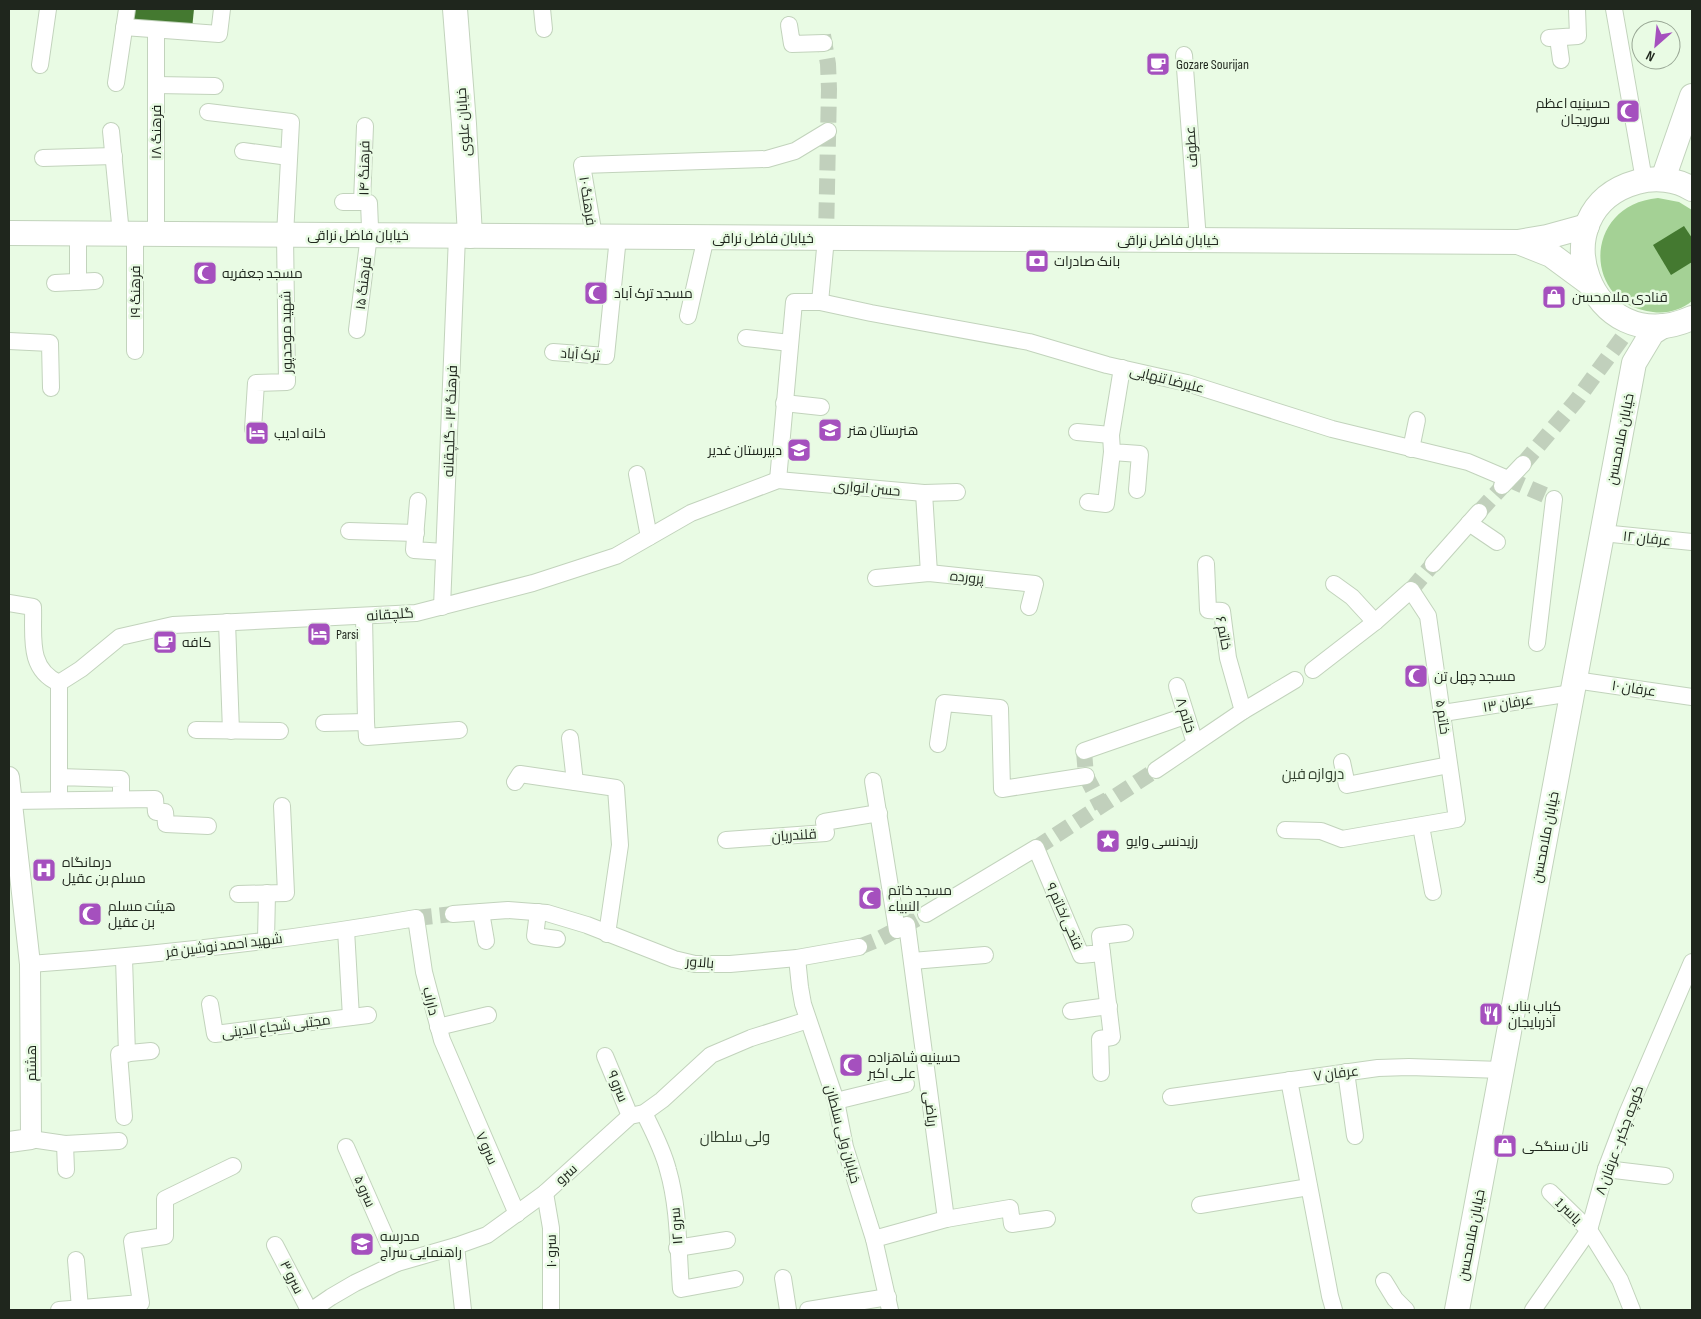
<svg xmlns="http://www.w3.org/2000/svg" width="1701" height="1319" viewBox="0 0 1701 1319" font-family="'Sofia Sans Condensed',Cairo,sans-serif">
<style>
.green{fill:#a4d195}
.building{fill:#447930}
.lines{fill:none;stroke-linecap:round;stroke-linejoin:round}
.minor-tunnel{stroke:#c1d0bc;stroke-width:16;stroke-dasharray:16 8;stroke-linecap:butt}
.minor-casing{stroke:#c2d3bc;stroke-width:18}
.tertiary-casing{stroke:#c2d3bc;stroke-width:22}
.secondary-casing{stroke:#c2d3bc;stroke-width:26}
.minor{stroke:#fff;stroke-width:16}
.tertiary{stroke:#fff;stroke-width:20}
.secondary{stroke:#fff;stroke-width:24}
.labels{text-anchor:middle;stroke-width:5;stroke-linejoin:round;paint-order:stroke}
.poi-label{font-size:14px;fill:#1f261d;stroke:#e9fbe4;text-anchor:start}
.street-label{font-size:14px;fill:#1f261d;stroke:#e9fbe4}
.neighbourhood-label{font-size:15px;fill:#364432;stroke:#e9fbe4}
</style>
<rect width="100%" height="100%" fill="#e9fbe4"/>
<path class="green" d="M 1658,198 L 1679,202 L 1692,210 L 1692,301 C 1681,310 1667,314 1653,312 C 1582,305 1582,205 1658,198 Z"/>
<g class="building">
<path d="M 134,9 L 194,9 L 192,29 L 133,23 Z"/>
<path d="M 1684,226 L 1692,238 L 1692,262 L 1671,275 L 1653,245 Z"/>
</g>
<g class="lines">
<g class="minor-tunnel">
<path d="M 823,35 L 828,64 L 829,89 L 826,238"/>
<path d="M 1523,464 L 1576,401 L 1625,334"/>
<path d="M 1508,479 L 1554,499"/>
<path d="M 1479,512 L 1501,488"/>
<path d="M 1411,590 L 1433,564"/>
<path d="M 1084,751 L 1086,776 L 1102,807"/>
<path d="M 1036,848 L 1156,770"/>
<path d="M 416,918 L 453,914"/>
<path d="M 859,947 L 879,939 L 926,914"/>
</g>
<g class="minor-casing">
<g id="minor">
<path d="M 542,9 L 544,29"/>
<path d="M 1614,9 L 1644,180"/>
<path d="M 789,25 L 792,44 L 824,43"/>
<path d="M 124,27 L 219,34 L 222,9"/>
<path d="M 156,30 L 156,234"/>
<path d="M 1549,38 L 1578,36 L 1577,9"/>
<path d="M 1558,38 L 1561,60"/>
<path d="M 1184,55 L 1198,240"/>
<path d="M 40,65 L 48,9"/>
<path d="M 116,83 L 127,9"/>
<path d="M 156,85 L 215,86"/>
<path d="M 208,112 L 291,122 L 285,235 L 287,382 L 256,383 L 253,429"/>
<path d="M 111,131 L 121,234"/>
<path d="M 243,151 L 289,157"/>
<path d="M 43,158 L 114,156"/>
<path d="M 343,202 L 362,202"/>
<path d="M 78,233 L 78,282"/>
<path d="M 135,234 L 135,351"/>
<path d="M 594,236 L 582,165 L 767,159 L 795,151 L 828,131"/>
<path d="M 55,283 L 95,281"/>
<path d="M 820,302 L 826,238"/>
<path d="M 688,316 L 706,237"/>
<path d="M 357,330 L 370,227 L 369,203 L 362,202 L 365,126"/>
<path d="M 746,338 L 790,343"/>
<path d="M 9,341 L 50,343 L 51,388"/>
<path d="M 553,352 L 606,356 L 618,237"/>
<path d="M 1122,368 L 1111,435 L 1112,452 L 1140,454 L 1137,490"/>
<path d="M 784,403 L 821,407"/>
<path d="M 1077,432 L 1111,435"/>
<path d="M 1411,449 L 1417,420"/>
<path d="M 637,474 L 649,537"/>
<path d="M 778,480 L 794,302 L 820,302 L 871,313 L 1029,342 L 1107,365 L 1187,383 L 1332,429 L 1468,462 L 1508,479"/>
<path d="M 1502,486 L 1523,464"/>
<path d="M 924,493 L 929,573"/>
<path d="M 418,501 L 414,550 L 444,552"/>
<path d="M 1088,502 L 1106,504 L 1112,452"/>
<path d="M 1469,523 L 1497,542"/>
<path d="M 349,531 L 416,533"/>
<path d="M 1602,533 L 1692,542"/>
<path d="M 1206,564 L 1208,610 L 1222,611 L 1228,658 L 1243,711"/>
<path d="M 1433,564 L 1479,512"/>
<path d="M 876,578 L 929,573 L 1035,584 L 1029,607"/>
<path d="M 1334,584 L 1352,597 L 1375,622"/>
<path d="M 9,603 L 33,607 C 34,636 27,669 59,683"/>
<path d="M 442,607 L 457,236"/>
<path d="M 364,616 L 366,722"/>
<path d="M 227,622 L 231,731"/>
<path d="M 1537,643 L 1554,499"/>
<path d="M 1575,680 L 1692,697"/>
<path d="M 59,683 L 81,669 L 120,637 L 173,625 L 416,613 L 533,583 L 616,556 L 691,513 L 778,480 L 924,493 L 957,492"/>
<path d="M 1177,686 L 1195,743"/>
<path d="M 1443,713 L 1572,693"/>
<path d="M 324,723 L 366,722 L 367,737 L 459,730"/>
<path d="M 196,730 L 280,731"/>
<path d="M 570,738 L 575,782"/>
<path d="M 938,744 L 944,703 L 1000,708 L 1002,789 L 1086,776"/>
<path d="M 1084,751 L 1185,716"/>
<path d="M 1342,762 L 1347,785 L 1449,765"/>
<path d="M 1156,770 L 1243,711 L 1295,680"/>
<path d="M 59,777 L 59,683"/>
<path d="M 873,781 L 897,930"/>
<path d="M 515,782 L 520,774 L 616,788 L 620,845 L 607,934"/>
<path d="M 59,800 L 59,777 L 121,779 L 121,799"/>
<path d="M 11,801 L 155,799 L 156,812 L 165,812 L 166,824 L 208,826"/>
<path d="M 1421,826 L 1433,892"/>
<path d="M 1285,830 L 1321,831 L 1342,839 L 1457,819 L 1428,616 L 1411,590 L 1375,622 L 1313,670"/>
<path d="M 726,840 L 826,833 L 824,822 L 879,813"/>
<path d="M 238,894 L 286,893 L 282,806"/>
<path d="M 481,912 L 486,941"/>
<path d="M 538,912 L 535,936 L 557,939"/>
<path d="M 453,914 L 508,910 L 547,913 L 587,925 L 674,959 L 695,964 L 730,964 L 797,958 L 859,947"/>
<path d="M 926,914 L 1036,848 L 1081,955 L 1102,953 L 1100,936 L 1125,933"/>
<path d="M 346,930 L 351,1017"/>
<path d="M 266,940 L 267,893"/>
<path d="M 124,958 L 127,1054"/>
<path d="M 797,958 L 800,987 L 803,1004 L 836,1101 L 845,1147 L 874,1239 L 890,1310"/>
<path d="M 912,961 L 985,955"/>
<path d="M 30,964 C 159,955 289,940 416,918 L 424,972 L 442,1040 L 517,1214"/>
<path d="M 210,1004 L 215,1034 L 368,1015"/>
<path d="M 1071,1011 L 1109,1006"/>
<path d="M 438,1027 L 488,1015"/>
<path d="M 605,1056 L 630,1116"/>
<path d="M 1346,1072 L 1355,1136"/>
<path d="M 1101,1073 L 1100,1039 L 1112,1037 L 1102,953"/>
<path d="M 1289,1080 L 1330,1296 L 1334,1310"/>
<path d="M 1171,1097 L 1378,1068 L 1409,1067 L 1502,1070"/>
<path d="M 836,1101 L 906,1084"/>
<path d="M 644,1113 C 653,1131 663,1150 668,1170 C 679,1208 678,1250 681,1289 L 735,1279"/>
<path d="M 124,1117 L 119,1054 L 151,1051"/>
<path d="M 31,1139 L 65,1144 L 119,1141"/>
<path d="M 65,1144 L 66,1170"/>
<path d="M 346,1147 L 397,1263"/>
<path d="M 1606,1169 L 1665,1176"/>
<path d="M 1550,1192 L 1589,1230 L 1620,1280 L 1632,1310"/>
<path d="M 545,1193 L 551,1228 L 551,1310"/>
<path d="M 1200,1205 L 1309,1187"/>
<path d="M 946,1219 L 1010,1208 L 1012,1224 L 1047,1219"/>
<path d="M 874,1239 L 946,1219 L 907,925"/>
<path d="M 275,1245 L 309,1310"/>
<path d="M 456,1246 L 463,1310"/>
<path d="M 677,1248 L 727,1240"/>
<path d="M 76,1260 L 80,1308"/>
<path d="M 783,1278 L 788,1310"/>
<path d="M 1384,1281 L 1395,1299 L 1406,1310"/>
<path d="M 59,1310 L 141,1303 L 132,1241 L 165,1236 L 165,1199 L 233,1166"/>
<path d="M 312,1310 L 331,1297 L 355,1283 L 397,1263 L 456,1246 L 487,1235 L 545,1193 L 630,1116 L 644,1113 L 662,1100 L 711,1055 L 751,1038 L 808,1020"/>
<path d="M 808,1310 L 888,1297"/>
<path d="M 1533,1310 L 1589,1230 L 1606,1169 L 1626,1116 L 1692,962"/>
</g>
</g>
<g class="tertiary-casing">
<path id="tertiary" d="M 9,777 L 30,964 L 31,1139 L 9,1142"/>
</g>
<g class="secondary-casing">
<g id="secondary">
<path d="M 455,9 L 464,124 L 470,236"/>
<path d="M 1663,179 L 1692,96"/>
<path d="M 1692,189 C 1676,179 1655,177 1637,182 C 1536,210 1589,364 1692,318"/>
<path d="M 1587,226 L 1547,237 L 1518,242 L 1551,255 L 1589,283"/>
<path d="M 9,233 L 1518,242"/>
<path d="M 1457,1310 L 1634,363 L 1652,333 L 1663,326"/>
</g>
</g>
<use href="#minor" class="minor"/>
<use href="#tertiary" class="tertiary"/>
<use href="#secondary" class="secondary"/>
</g>
<defs>
<g id="cafe-square" transform="scale(1.25)"><rect x="-9" y="-9" width="18" height="18" rx="4" fill="#a550be" stroke="#e9fbe4"/><path d="M-5.5-4.5H6V0H3Q3 3.5 0 3.5H-2.5Q-5.5 3.5-5.5 0ZM3-3.2v2h1.7v-2ZM-6 4.5H4V6H-6Z" fill="#fff"/></g>
<g id="mosque-square" transform="scale(1.25)"><rect x="-9" y="-9" width="18" height="18" rx="4" fill="#a550be" stroke="#e9fbe4"/><path d="M3.5-4.9A6 6 0 1 0 3.5 4.9A5 5 0 1 1 3.5-4.9Z" fill="#fff"/></g>
<g id="bank-square" transform="scale(1.25)"><rect x="-9" y="-9" width="18" height="18" rx="4" fill="#a550be" stroke="#e9fbe4"/><path d="M-6-4H6V4H-6ZM0-2.3a2.3 2.3 0 1 0 0 4.6a2.3 2.3 0 1 0 0-4.6Z" fill="#fff"/></g>
<g id="shop-square" transform="scale(1.25)"><rect x="-9" y="-9" width="18" height="18" rx="4" fill="#a550be" stroke="#e9fbe4"/><path d="M-5-2.5h2.3a2.7 3.5 0 0 1 5.4 0H5L5.5 6h-11ZM-1.5-2.5h3a1.5 2.3 0 0 0-3 0Z" fill="#fff"/></g>
<g id="school-square" transform="scale(1.25)"><rect x="-9" y="-9" width="18" height="18" rx="4" fill="#a550be" stroke="#e9fbe4"/><path d="M0-5L7-2L0 1L-7-2ZM-4 1L0 2.5L4 1V4Q0 6-4 4Z" fill="#fff"/></g>
<g id="hotel-square" transform="scale(1.25)"><rect x="-9" y="-9" width="18" height="18" rx="4" fill="#a550be" stroke="#e9fbe4"/><path d="M-6-4.5h1.5V1H6V5H4.5V3h-9V5H-6ZM-4 0a1.8 1.8 0 1 1 3.6 0ZM.5 0V-2.5h3Q6-2.5 6 0Z" fill="#fff"/></g>
<g id="sight-square" transform="scale(1.25)"><rect x="-9" y="-9" width="18" height="18" rx="4" fill="#a550be" stroke="#e9fbe4"/><path d="M0-6L1.8-2.2L6-1.7L2.9 1.2L3.7 5.4L0 3.3L-3.7 5.4L-2.9 1.2L-6-1.7L-1.8-2.2Z" fill="#fff"/></g>
<g id="hospital-square" transform="scale(1.25)"><rect x="-9" y="-9" width="18" height="18" rx="4" fill="#a550be" stroke="#e9fbe4"/><path d="M-5-5h3v3.5h4V-5h3V5h-3V1.5h-4V5h-3Z" fill="#fff"/></g>
<g id="restaurant-square" transform="scale(1.25)"><rect x="-9" y="-9" width="18" height="18" rx="4" fill="#a550be" stroke="#e9fbe4"/><path d="M-5-6h1v4h1v-4h1v4h1v-4h1v5L-1.5 .5V6h-2V.5L-5-1ZM5-6V6H3V1.5H1.5Q1.5-4 5-6Z" fill="#fff"/></g>
</defs>
<g fill-rule="evenodd">
<use href="#cafe-square" x="1158" y="64"/>
<use href="#mosque-square" x="1628" y="111"/>
<use href="#bank-square" x="1037" y="261"/>
<use href="#mosque-square" x="205" y="273"/>
<use href="#mosque-square" x="596" y="293"/>
<use href="#shop-square" x="1554" y="297"/>
<use href="#school-square" x="830" y="430"/>
<use href="#hotel-square" x="257" y="433"/>
<use href="#school-square" x="799" y="450"/>
<use href="#hotel-square" x="319" y="634"/>
<use href="#cafe-square" x="165" y="642"/>
<use href="#mosque-square" x="1416" y="676"/>
<use href="#sight-square" x="1108" y="841"/>
<use href="#hospital-square" x="44" y="870"/>
<use href="#mosque-square" x="870" y="898"/>
<use href="#mosque-square" x="90" y="914"/>
<use href="#restaurant-square" x="1491" y="1014"/>
<use href="#mosque-square" x="851" y="1065"/>
<use href="#shop-square" x="1505" y="1146"/>
<use href="#school-square" x="362" y="1244"/>
</g>
<g class="labels">
<g class="poi-label">
<text x="1176" y="69">Gozare Sourijan</text>
<text x="1610" y="108" text-anchor="end">حسینیه اعظم<tspan x="1610" dy="16">سوریجان</tspan></text>
<text x="1054" y="266">بانک صادرات</text>
<text x="222" y="278">مسجد جعفریه</text>
<text x="614" y="298">مسجد ترک آباد</text>
<text x="1572" y="302">قنادی ملامحسن</text>
<text x="848" y="435">هنرستان هنر</text>
<text x="274" y="438">خانه ادیب</text>
<text x="782" y="455" text-anchor="end">دبیرستان غدیر</text>
<text x="336" y="639">Parsi</text>
<text x="182" y="647">کافه</text>
<text x="1434" y="681">مسجد چهل تن</text>
<text x="1126" y="846">رزیدنسی وایو</text>
<text x="62" y="867">درمانگاه<tspan x="62" dy="16">مسلم بن عقیل</tspan></text>
<text x="888" y="895">مسجد خاتم<tspan x="888" dy="16">النبیاء</tspan></text>
<text x="108" y="911">هیئت مسلم<tspan x="108" dy="16">بن عقیل</tspan></text>
<text x="1508" y="1011">کباب بناب<tspan x="1508" dy="16">آذربایجان</tspan></text>
<text x="868" y="1062">حسینیه شاهزاده<tspan x="868" dy="16">علی اکبر</tspan></text>
<text x="1522" y="1151">نان سنگکی</text>
<text x="380" y="1241">مدرسه<tspan x="380" dy="16">راهنمایی سراج</tspan></text>
</g>
<g class="street-label">
<text transform="translate(463 122) rotate(-94)" y="5">خیابان علوی</text>
<text transform="translate(156 132) rotate(-90)" y="5">فرهنگ ۱۸</text>
<text transform="translate(1191 147) rotate(-94)" y="5">عطوف</text>
<text transform="translate(364 168) rotate(-89)" y="5">فرهنگ ۱۴</text>
<text transform="translate(588 201) rotate(81)" y="5">فرهنگ ۱۰</text>
<text x="358" y="240">خیابان فاضل نراقی</text>
<text x="763" y="243">خیابان فاضل نراقی</text>
<text x="1168" y="245">خیابان فاضل نراقی</text>
<text transform="translate(363 283) rotate(-83)" y="5">فرهنگ ۱۵</text>
<text transform="translate(135 292) rotate(-90)" y="5">فرهنگ ۱۹</text>
<text transform="translate(286 332) rotate(-91)" y="5">شهید موحدپور</text>
<text transform="translate(580 354) rotate(4)" y="5">ترک آباد</text>
<text transform="translate(1167 379) rotate(14)" y="5">علیرضا تنهایی</text>
<text transform="translate(450 421) rotate(-88)" y="5">فرهنگ ۱۳ - گلچقانه</text>
<text transform="translate(1620 439) rotate(-79)" y="5">خیابان ملامحسن</text>
<text transform="translate(867 488) rotate(5)" y="5">حسن انواری</text>
<text transform="translate(1647 538) rotate(6)" y="5">عرفان ۱۲</text>
<text transform="translate(967 577) rotate(6)" y="5">پرورده</text>
<text transform="translate(390 614) rotate(-4)" y="5">گلچقانه</text>
<text transform="translate(1224 633) rotate(79)" y="5">خاتم ۶</text>
<text transform="translate(1634 688) rotate(8)" y="5">عرفان ۱۰</text>
<text transform="translate(1508 703) rotate(-9)" y="5">عرفان ۱۳</text>
<text transform="translate(1186 715) rotate(73)" y="5">خاتم ۸</text>
<text transform="translate(1443 717) rotate(82)" y="5">خاتم ۵</text>
<text transform="translate(794 835) rotate(-4)" y="5">قلندریان</text>
<text transform="translate(1545 837) rotate(-79)" y="5">خیابان ملامحسن</text>
<text transform="translate(1065 916) rotate(66)" y="5">فتحی/خاتم ۹</text>
<text transform="translate(224 945) rotate(-7)" y="5">شهید احمد نوشین فر</text>
<text transform="translate(700 962) rotate(4)" y="5">بالاور</text>
<text transform="translate(431 1001) rotate(76)" y="5">داراب</text>
<text transform="translate(276 1026) rotate(-7)" y="5">مجتبی شجاع الدینی</text>
<text transform="translate(31 1063) rotate(-90)" y="5">هشتم</text>
<text transform="translate(1336 1073) rotate(-7)" y="5">عرفان ۷</text>
<text transform="translate(618 1086) rotate(68)" y="5">سرو ۹</text>
<text transform="translate(931 1109) rotate(83)" y="5">ریاضی</text>
<text transform="translate(843 1134) rotate(75)" y="5">خیابان ولی سلطان</text>
<text transform="translate(1619 1140) rotate(-70)" y="5">کوچه چکبر - عرفان ۸</text>
<text transform="translate(487 1148) rotate(66)" y="5">سرو ۷</text>
<text transform="translate(566 1174) rotate(-42)" y="5">سرو</text>
<text transform="translate(365 1191) rotate(66)" y="5">سرو ۵</text>
<text transform="translate(1569 1211) rotate(44)" y="5">یاسر 1</text>
<text transform="translate(676 1226) rotate(-95)" y="5">سرو ۱۲</text>
<text transform="translate(1471 1235) rotate(-79)" y="5">خیابان ملامحسن</text>
<text transform="translate(551 1251) rotate(-91)" y="5">سرو ۱۰</text>
<text transform="translate(292 1277) rotate(63)" y="5">سرو ۳</text>
</g>
<g class="neighbourhood-label">
<text x="1313" y="779">دروازه فین</text>
<text x="735" y="1142">ولی سلطان</text>
</g>
</g>
<rect width="1701" height="1319" fill="none" stroke="#1f261d" stroke-width="20"/>
<g transform="translate(1656 45) rotate(207)"><circle r="24" fill="#e9fbe4" stroke="#98a694"/>
<path d="M0-4L9 19L0 12L-9 19Z" fill="#a550be"/>
<text y="-8" font-size="14" font-weight="bold" text-anchor="middle" fill="#1f261d">N</text>
</g>
</svg>
